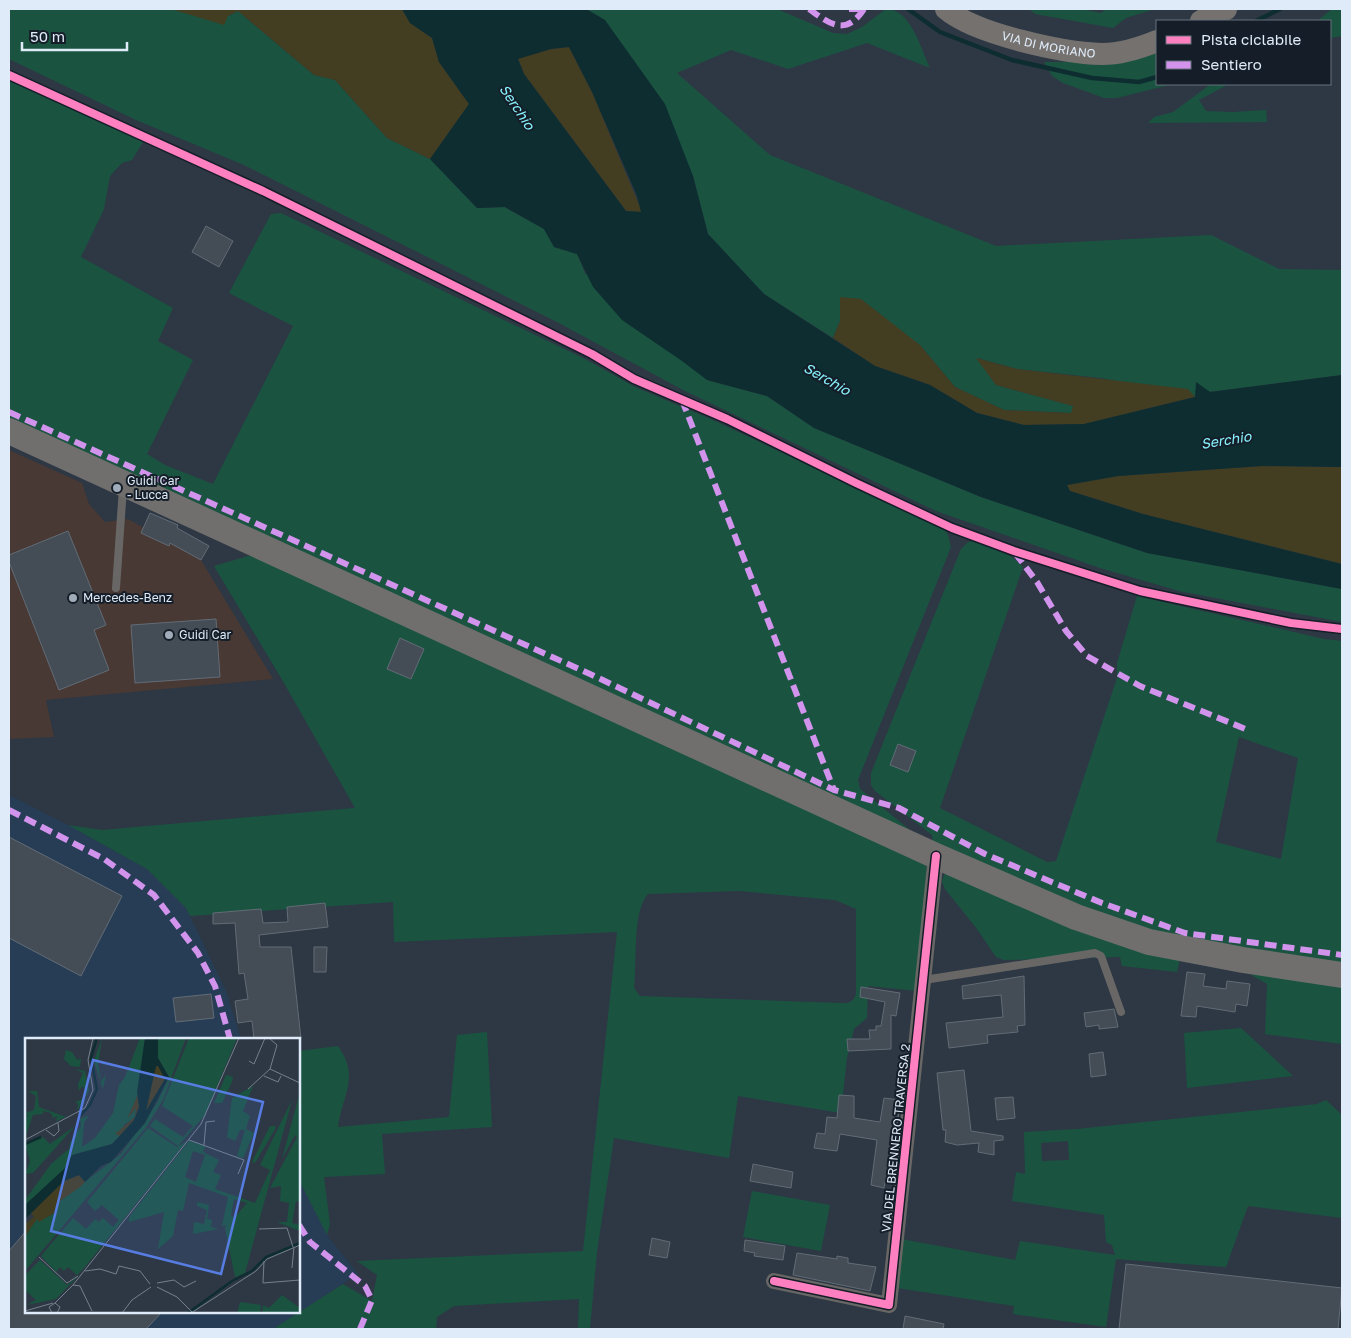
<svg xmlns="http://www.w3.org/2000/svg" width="1351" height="1338" viewBox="0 0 1351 1338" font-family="'Golos Text',sans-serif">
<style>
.commercial{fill:#483934}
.built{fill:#263d55}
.green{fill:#1a5441;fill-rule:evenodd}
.sand{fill:#433d22}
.water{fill:#0e2d31;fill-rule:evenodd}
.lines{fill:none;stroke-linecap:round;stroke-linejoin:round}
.stream{stroke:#0e2d31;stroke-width:4.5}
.building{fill:#444c56;stroke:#626c76}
.lane{stroke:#686765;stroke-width:8}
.street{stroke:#686765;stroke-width:16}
.secondary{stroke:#74716e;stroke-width:22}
.primary{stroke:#706f6e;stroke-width:26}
.quiet{stroke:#d193ec;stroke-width:6;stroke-dasharray:12 6;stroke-linecap:butt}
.cycleway-casing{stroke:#151e28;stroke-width:11}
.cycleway{stroke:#ff80c0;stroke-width:8}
.poi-dot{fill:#a1acba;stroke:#151e28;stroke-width:2}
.labels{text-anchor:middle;stroke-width:4;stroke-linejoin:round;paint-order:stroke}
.street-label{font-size:12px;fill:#dfebf9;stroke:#151e28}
.poi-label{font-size:12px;fill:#dfebf9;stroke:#151e28;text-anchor:start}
.water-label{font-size:14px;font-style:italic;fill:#87f3fd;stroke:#151e28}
.inset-river{fill:none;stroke:#0e2d31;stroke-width:2.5}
.inset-road{fill:none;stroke:#74808c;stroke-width:1}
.view{fill:#577de2;fill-opacity:0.15;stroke:#577de2;stroke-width:2.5}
.inset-edge{fill:none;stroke:#dfebf9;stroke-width:2.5}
</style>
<rect width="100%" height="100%" fill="#2d3844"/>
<path class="commercial" d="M 9,450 L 82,483 L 89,504 L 105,522 L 128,519 L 201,560 L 273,679 L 46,700 L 54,737 L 9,739 Z"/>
<path class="built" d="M 9,795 L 68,825 L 147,869 L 186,908 L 226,991 L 241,1039 L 26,1039 L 26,1312 L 299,1312 L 299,1180 L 329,1238 L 358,1274 L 273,1329 L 9,1329 Z"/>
<g class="green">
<path d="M 9,9 L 171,9 L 228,16 L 238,11 L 314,75 L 335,80 L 387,138 L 430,159 L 477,208 L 504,207 L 544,229 L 554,247 L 577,254 L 585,273 L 707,380 L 767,396 L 814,428 L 981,497 L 1147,553 L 1342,589 L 1342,622 L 1179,591 L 1100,568 L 936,511 L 683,390 L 557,322 L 244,165 L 136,120 L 9,59 Z"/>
<path d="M 586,9 L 777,9 L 833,33 L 847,34 L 862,27 L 886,9 C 911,9 921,49 930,68 L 867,43 L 788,69 L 731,50 L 677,73 L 770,155 L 996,246 L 1211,235 L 1279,269 L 1342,270 L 1342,375 L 1209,392 L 1197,383 L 1195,397 L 1101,378 L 1017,369 L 977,358 L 996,385 L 1074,406 L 1072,413 L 1004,410 L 955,387 L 920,345 L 840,298 L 840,321 L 833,338 L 764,294 L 708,234 L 693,176 L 605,20 Z"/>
<path d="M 1029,9 L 1081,9 L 1101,13 L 1106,9 L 1155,9 L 1126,18 L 1113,28 L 1035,14 Z"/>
<path d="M 1332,9 L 1342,9 L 1342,36 L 1330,38 L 1330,21 L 1317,21 Z"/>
<path d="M 1157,46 L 1157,84 L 1173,84 L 1117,98 L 1104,98 L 1063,83 L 1052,76 L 1044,62 L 1075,62 Z"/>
<path d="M 9,81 L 143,142 L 132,160 L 122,163 L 110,176 L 104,209 L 81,257 L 173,308 L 158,341 L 193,360 L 147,454 L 165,465 L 213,484 L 293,326 L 229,293 L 271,214 L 281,213 L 583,358 L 635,387 L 715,421 L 944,529 L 948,535 L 951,547 L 858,780 L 860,789 L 922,840 L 9,420 Z"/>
<path d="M 1211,84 L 1229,84 L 1199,100 L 1206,111 L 1233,112 L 1266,110 L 1267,122 L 1148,123 L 1154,117 L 1173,112 Z"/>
<path d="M 973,541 L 1011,556 L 1023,567 L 940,808 L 1047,862 L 1056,861 L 1117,678 L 1117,663 L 1137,596 L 1324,639 L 1342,641 L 1342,967 L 1195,943 L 1074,906 L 933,842 L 932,835 L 875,791 L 871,785 L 871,773 L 961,549 L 968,542 ZM 1239,737 L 1298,758 L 1281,859 L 1216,842 Z"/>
<path d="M 255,554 L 927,865 L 917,991 L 868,986 L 867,1018 L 854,1029 L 847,1058 L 841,1113 L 738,1096 L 729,1158 L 614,1138 L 597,1252 L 590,1329 L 578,1329 L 579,1299 L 454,1306 L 437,1317 L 436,1329 L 273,1329 L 343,1284 L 372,1301 L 377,1275 L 357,1261 L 583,1251 L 617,932 L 394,942 L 393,902 L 190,916 L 186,908 L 147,869 L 68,825 L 102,830 L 355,808 L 284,683 L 214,566 ZM 739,891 L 835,900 L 856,909 L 856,994 C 853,1002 850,1003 842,1003 L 640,996 L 634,988 C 637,964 632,911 648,894 Z"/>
<path d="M 948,873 L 1180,959 L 1177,972 L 1122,966 L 1120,957 L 1004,960 L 996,957 L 977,929 L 945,889 L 942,882 L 944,875 Z"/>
<path d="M 1266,973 L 1342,985 L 1342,1044 L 1265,1034 L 1267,984 L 1251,975 Z"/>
<path d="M 1241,1028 L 1293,1076 L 1187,1088 L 1184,1033 Z"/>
<path d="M 487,1032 L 492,1127 L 382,1134 L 385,1174 L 324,1177 L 330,1224 L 327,1235 L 299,1180 L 299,1051 L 338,1046 C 360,1077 343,1093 338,1127 L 449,1117 L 457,1035 Z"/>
<path d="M 1326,1100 L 1340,1113 L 1342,1118 L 1342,1218 L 1248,1206 L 1226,1267 L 1116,1259 L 1106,1327 L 1013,1314 L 1014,1306 L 897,1288 L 901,1239 L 1015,1260 L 1020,1241 L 1115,1255 L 1112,1245 L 1106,1242 L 1104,1215 L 1012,1201 L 1016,1172 L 1025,1174 L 1024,1132 L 1077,1129 L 1317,1104 ZM 1068,1141 L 1069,1160 L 1042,1161 L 1041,1143 Z"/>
<path d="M 752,1191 L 830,1205 L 821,1251 L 743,1237 Z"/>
</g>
<g class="sand">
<path d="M 171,9 L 402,9 L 410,23 L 432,38 L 439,62 L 469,104 L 430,159 L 387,138 L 335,80 L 314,75 L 238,11 L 228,16 L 224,25 Z"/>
<path d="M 569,47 L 592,92 L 642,212 L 626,211 L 524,74 L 518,58 L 551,49 Z"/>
<path d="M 840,297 L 861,299 L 920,345 L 955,387 L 1004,410 L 1071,413 L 1073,406 L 996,385 L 976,358 L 1017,369 L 1188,389 L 1195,397 L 1084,424 L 1024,425 L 977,413 L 930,385 L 875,366 L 833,338 L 840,321 Z"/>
<path d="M 1262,466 L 1342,467 L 1342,564 L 1143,514 L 1070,491 L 1067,485 L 1118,476 Z"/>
</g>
<path class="water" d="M 402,9 L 586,9 L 605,20 L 665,104 L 693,176 L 708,234 L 764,294 L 875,366 L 930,385 L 977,413 L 1024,425 L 1084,424 L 1195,397 L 1196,382 L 1210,392 L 1342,375 L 1342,467 L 1262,466 L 1118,476 L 1067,485 L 1070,491 L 1143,514 L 1342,564 L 1342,589 L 1147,553 L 981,497 L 814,428 L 767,396 L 707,380 L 682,361 L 622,320 L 593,287 L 577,254 L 554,247 L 544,229 L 505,207 L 477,208 L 430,159 L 469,104 L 439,62 L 432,38 L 410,23 ZM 569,47 L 592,92 L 637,196 L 641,212 L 626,211 L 524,74 L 518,59 L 551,49 Z"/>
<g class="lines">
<g class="stream">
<path d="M 908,9 L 940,32 L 1012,60 L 1092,78 L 1139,82 L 1157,77"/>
<path d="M 1256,21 L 1280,9"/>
</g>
</g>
<g class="building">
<path d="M 206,226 L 233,241 L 219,267 L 192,252 Z"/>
<path d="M 150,513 L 178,525 L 177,528 L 209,546 L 201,560 L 170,543 L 169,546 L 141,533 Z"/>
<path d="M 68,531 L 106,625 L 94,630 L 109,670 L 59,690 L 9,562 L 9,555 Z"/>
<path d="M 216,619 L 220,677 L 135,683 L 131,625 Z"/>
<path d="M 400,638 L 424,649 L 411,679 L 387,669 Z"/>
<path d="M 898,744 L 916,751 L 908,772 L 890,765 Z"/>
<path d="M 9,837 L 122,896 L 81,976 L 9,938 Z"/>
<path d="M 325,903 L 328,927 L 259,935 L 260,947 L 291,947 L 301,1039 L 254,1039 L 252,1021 L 238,1023 L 235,1001 L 248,999 L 244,973 L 239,974 L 235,923 L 213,924 L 213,913 L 261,909 L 263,923 L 288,922 L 287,907 Z"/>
<path d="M 314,947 L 327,947 L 326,972 L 314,972 Z"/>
<path d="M 1187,972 L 1205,974 L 1203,986 L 1226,989 L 1227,981 L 1250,984 L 1247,1006 L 1236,1004 L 1235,1012 L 1197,1006 L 1196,1017 L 1181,1016 Z"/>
<path d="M 1024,976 L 1025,1025 L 1017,1026 L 1018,1032 L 987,1035 L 988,1043 L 949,1048 L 946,1023 L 1003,1017 L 1001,995 L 963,999 L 962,986 Z"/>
<path d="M 861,987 L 900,993 L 896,1016 L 891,1015 L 891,1049 L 848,1051 L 847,1039 L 870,1039 L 869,1030 L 876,1030 L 876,1026 L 881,1026 L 885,1002 L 860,997 Z"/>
<path d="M 211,994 L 214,1018 L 176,1022 L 173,998 Z"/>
<path d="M 1114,1009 L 1118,1027 L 1099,1029 L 1099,1025 L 1086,1027 L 1084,1013 Z"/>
<path d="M 1103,1052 L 1106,1075 L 1091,1077 L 1089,1054 Z"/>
<path d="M 964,1070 L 971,1131 L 1003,1136 L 1003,1140 L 994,1141 L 994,1155 L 978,1152 L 979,1143 L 957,1145 L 945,1142 L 946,1130 L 943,1130 L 937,1073 Z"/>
<path d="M 839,1095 L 854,1096 L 854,1118 L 880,1122 L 884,1098 L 900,1100 L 892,1178 L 890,1178 L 889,1182 L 885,1182 L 884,1188 L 871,1185 L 877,1140 L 840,1134 L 837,1151 L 814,1148 L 817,1133 L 825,1134 L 827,1117 L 837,1118 Z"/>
<path d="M 1013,1097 L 1015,1118 L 997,1120 L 995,1098 Z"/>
<path d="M 753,1164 L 793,1172 L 791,1188 L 750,1181 Z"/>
<path d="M 26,1231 L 26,1312 L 162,1312 L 146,1329 L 9,1329 L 9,1251 Z"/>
<path d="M 652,1238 L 670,1242 L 667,1258 L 649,1255 Z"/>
<path d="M 745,1240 L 785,1246 L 783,1260 L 754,1256 L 755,1253 L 744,1251 Z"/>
<path d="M 797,1253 L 837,1259 L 837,1256 L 848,1258 L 848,1263 L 876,1267 L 870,1291 L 793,1275 Z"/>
<path d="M 1126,1264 L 1342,1288 L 1338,1329 L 1119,1329 Z"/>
<path d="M 905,1316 L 944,1324 L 943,1329 L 903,1329 Z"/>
</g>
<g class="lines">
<g class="lane">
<path d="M 116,588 L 123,488"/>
<path d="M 924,980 L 1095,953 L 1101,956 L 1121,1012"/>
</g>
<path class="street" d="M 774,1281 L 889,1305 L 936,856"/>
<g class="secondary">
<path id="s1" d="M 946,9 C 975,34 1063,53 1102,54 C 1121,54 1140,48 1157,41"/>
<path d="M 1201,21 L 1226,9"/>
</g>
<path class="primary" d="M 9,431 L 936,856 L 1076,917 L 1149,942 L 1243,960 L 1342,975"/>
<g class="quiet">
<path d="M 809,9 C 831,25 846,36 864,9"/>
<path d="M 849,9 L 864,9"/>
<path d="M 682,400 L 834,790"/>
<path d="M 9,412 L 590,674 L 834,790 L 899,808 L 985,854 L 1102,903 L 1185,933 L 1342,955"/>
<path d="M 1015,553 L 1037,582 L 1066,631 L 1087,656 L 1140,686 L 1248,730"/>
<path d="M 9,810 L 104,859 L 154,895 L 198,953 L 215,986 L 230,1039"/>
<path d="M 299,1225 L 310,1242 L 365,1286 L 372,1300 L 360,1329"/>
</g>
<g class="cycleway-casing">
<g id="cycleway">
<path d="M 9,75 L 263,191 L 592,354 L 634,379 L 727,419 L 856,483 L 952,528 L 1014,551 L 1140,591 L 1291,623 L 1342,629"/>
<path d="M 774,1281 L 889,1305 L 936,856"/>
</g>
</g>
<use href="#cycleway" class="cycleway"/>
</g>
<g class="poi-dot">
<circle cx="117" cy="488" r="5"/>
<circle cx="73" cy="598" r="5"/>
<circle cx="169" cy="635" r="5"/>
</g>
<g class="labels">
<g class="street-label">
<text dy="4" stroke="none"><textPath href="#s1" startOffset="110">VIA DI MORIANO</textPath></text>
<text transform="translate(896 1138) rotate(-84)" y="4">VIA DEL BRENNERO TRAVERSA 2</text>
</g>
<g class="poi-label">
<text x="127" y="485">Guidi Car<tspan x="127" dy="14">- Lucca</tspan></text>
<text x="83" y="602">Mercedes-Benz</text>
<text x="179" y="639">Guidi Car</text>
</g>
<g class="water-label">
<text transform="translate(517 107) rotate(56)" y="5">Serchio</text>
<text transform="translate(827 379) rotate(30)" y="5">Serchio</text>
<text transform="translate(1226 440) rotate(-9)" y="5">Serchio</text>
</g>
</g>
<g transform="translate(25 1038)">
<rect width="275" height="275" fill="#2d3844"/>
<path d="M 77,0 L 73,26 L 76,44 L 81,36 L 78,51 L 69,23 ZM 115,0 L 120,0 L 114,54 L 103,80 L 111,70 L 110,79 L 99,87 L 95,98 L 87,106 L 70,111 L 40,131 L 0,167 L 0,162 L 26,126 L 44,111 L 45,105 L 56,88 L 55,81 L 64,77 L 59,85 L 57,109 L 70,100 L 88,75 L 94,47 L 100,39 ZM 133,0 L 161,0 L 138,62 L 120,91 L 0,233 L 0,192 L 1,197 L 12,180 L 14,183 L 30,175 L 35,163 L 96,116 L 132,65 L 144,39 L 133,20 ZM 164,0 L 212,0 L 180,77 L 153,108 L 125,88 L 130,81 L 158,99 L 168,88 L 137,68 ZM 41,12 L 47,14 L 52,22 L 56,21 L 55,29 L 46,28 L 39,21 ZM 50,31 L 60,33 L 64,53 L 52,73 L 53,66 L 50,64 L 58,61 L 62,54 L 57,48 L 54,53 L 53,46 L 58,35 ZM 201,37 L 208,39 L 207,44 L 197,65 L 189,65 ZM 228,48 L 218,73 L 225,78 L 221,91 L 229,95 L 218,120 L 212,118 L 220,92 L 215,92 L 210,103 L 202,99 L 207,60 ZM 3,53 L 12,53 L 14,69 L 41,79 L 31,83 L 32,78 L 28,80 L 26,75 L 18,73 L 18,76 L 8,77 L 0,100 L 0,79 L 3,79 L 0,75 L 9,72 L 11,58 ZM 275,54 L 275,164 L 271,163 L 267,185 L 275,187 L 275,193 L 252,184 L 262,184 L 264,165 L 255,163 L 256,148 L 245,150 L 272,99 L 270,97 L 257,121 ZM 267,62 L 220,235 L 210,239 L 200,190 L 202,187 L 197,188 L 203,159 L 164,145 L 158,173 L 153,172 L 148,198 L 133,211 L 139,174 L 104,184 L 104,179 L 164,103 L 180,108 L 178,114 L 194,122 L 188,134 L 196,137 L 190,151 L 230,165 L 245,132 L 235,127 ZM 168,113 L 180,117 L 171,144 L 160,139 ZM 209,161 L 222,165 L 209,180 L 206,177 ZM 50,88 L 8,135 L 0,136 L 5,123 L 0,106 L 18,99 L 25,106 ZM 245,88 L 251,88 L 249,93 L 230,125 L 227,124 ZM 123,90 L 152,109 L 162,103 L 59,230 L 52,237 L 43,229 L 39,233 L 35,229 L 31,234 L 16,218 L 48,180 L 61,191 L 70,181 L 74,184 L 78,180 L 88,189 L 94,182 L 77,167 L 70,173 L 62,164 ZM 172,164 L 184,167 L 182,181 L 187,182 L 186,189 L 193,191 L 168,196 L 169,184 L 179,186 L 182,172 L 172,168 ZM 15,222 L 42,247 L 55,236 L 31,261 L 2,267 L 11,262 L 0,252 L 0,237 ZM 257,257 L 275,270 L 274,275 L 237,275 L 238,267 L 244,270 ZM 215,264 L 236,267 L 235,275 L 212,275 Z" fill="#1a5441" fill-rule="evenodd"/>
<path d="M 133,27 L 140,41 L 121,73 L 129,33 ZM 114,54 L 114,69 L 109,82 L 95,98 L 90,96 L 110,79 L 111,70 L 102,81 ZM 54,137 L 60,144 L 55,149 L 35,163 L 29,175 L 14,184 L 12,181 L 1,197 L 0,186 L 9,179 L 6,175 L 39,143 Z" fill="#433d22"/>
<path d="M 120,0 L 133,0 L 133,20 L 144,39 L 120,85 L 86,124 L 76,128 L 60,144 L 54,137 L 39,143 L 0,181 L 0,167 L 39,131 L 47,117 L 87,106 L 109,82 L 114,69 L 112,54 ZM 131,28 L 133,28 L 140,41 L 121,73 Z" fill="#0e2d31" fill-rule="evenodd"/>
<path class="inset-river" d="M 53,80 L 65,67 L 72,51 L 66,20 L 72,0M 0,106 L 16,99M 163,275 L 207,243 L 227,233 L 241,219 L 275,205"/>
<path class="inset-road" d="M 244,0 L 252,7 L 245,31 L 275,45M 224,23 L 229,26 L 240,0M 239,38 L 253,44 L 256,38M 223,51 L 245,31M 21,92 L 29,98 L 34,93 L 33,85M 0,102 L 60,70 L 68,52 L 63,22 L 68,0M 164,102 L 219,122 L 213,136M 179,107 L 181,84 L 190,83M 234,191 L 262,190 L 268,209M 14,219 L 42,245 L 53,238M 239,223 L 238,245 L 275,242M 267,230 L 269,209M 60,233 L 75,231 L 91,236 L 94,228 L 115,233 L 125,246M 132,245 L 149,242 L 159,249 L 171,243M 48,247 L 55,248 L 67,273M 132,249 L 152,259 L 167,274M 30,265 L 48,247 L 176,86 L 214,0M 0,273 L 28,265M 27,275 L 24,269 L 30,265 L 35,269 L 32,275M 97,275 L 107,262 L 126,249M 166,275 L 231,233 L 242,221 L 275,207"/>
<path class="view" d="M 68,22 L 238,64 L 196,236 L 26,193 Z"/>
<rect width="275" height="275" class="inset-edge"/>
</g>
<rect width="1351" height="1338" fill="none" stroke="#dfebf9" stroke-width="20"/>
<rect x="1156" y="20" width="175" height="65" fill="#151e28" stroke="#66707c"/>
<rect x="1166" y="36" width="25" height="8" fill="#ff80c0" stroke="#66707c"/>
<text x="1201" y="45" font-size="15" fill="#dfebf9">Pista ciclabile</text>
<rect x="1166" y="61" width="25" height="8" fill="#d193ec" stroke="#66707c"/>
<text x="1201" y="70" font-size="15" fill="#dfebf9">Sentiero</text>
<path d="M22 42v8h105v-8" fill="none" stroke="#dfebf9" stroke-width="2.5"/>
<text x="30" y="42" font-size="15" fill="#dfebf9" stroke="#151e28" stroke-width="4" paint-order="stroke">50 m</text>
</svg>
